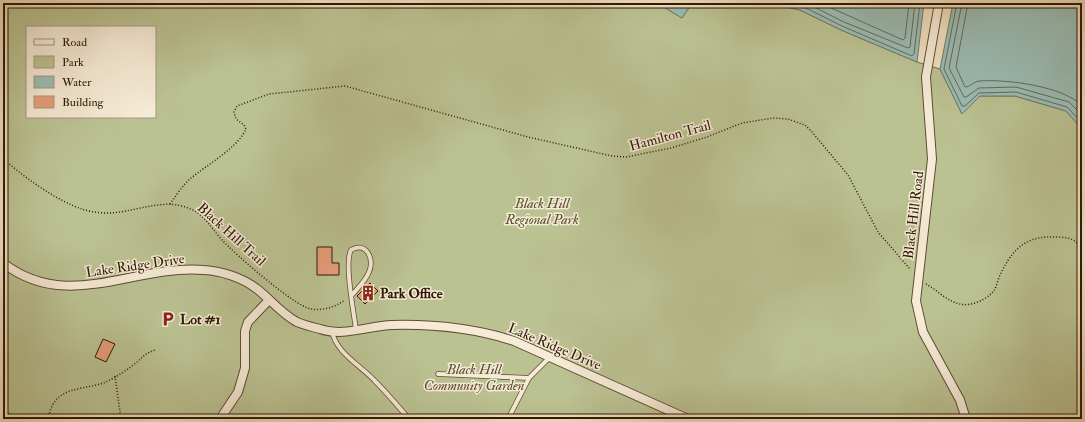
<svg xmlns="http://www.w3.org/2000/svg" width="1085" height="422" viewBox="0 0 1085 422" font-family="'IM FELL Double Pica',serif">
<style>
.green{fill:#bbc292;stroke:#746e4c;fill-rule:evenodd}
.water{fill:#9bbdb5;stroke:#6f7b6f}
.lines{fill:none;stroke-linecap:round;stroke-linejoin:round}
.shore{stroke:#646b5d;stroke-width:1}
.building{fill:#e69e7b;stroke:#2d1905}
.lane-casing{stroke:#5e4b34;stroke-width:5.5}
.street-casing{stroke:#5e4b34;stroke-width:10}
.path{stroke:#2d1905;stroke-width:1.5;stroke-dasharray:1 2;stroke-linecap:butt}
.lane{stroke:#f6ebd6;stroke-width:4}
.street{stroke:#f6ebd6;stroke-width:8}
.labels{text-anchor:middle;stroke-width:3;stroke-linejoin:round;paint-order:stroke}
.street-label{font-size:14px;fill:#2d1905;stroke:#f6ebd6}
.park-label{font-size:14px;font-style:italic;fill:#584c2f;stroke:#f6ebd6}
.poi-label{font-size:14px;font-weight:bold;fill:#2d1905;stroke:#f6ebd6;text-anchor:start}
</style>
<rect width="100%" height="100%" fill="#f1e0c0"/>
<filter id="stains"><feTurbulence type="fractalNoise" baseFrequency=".005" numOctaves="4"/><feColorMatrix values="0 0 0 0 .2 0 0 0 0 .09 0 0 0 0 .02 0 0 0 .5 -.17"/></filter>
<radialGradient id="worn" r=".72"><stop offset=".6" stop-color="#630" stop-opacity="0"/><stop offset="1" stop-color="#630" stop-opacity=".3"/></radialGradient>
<path class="green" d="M 3,3 L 657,3 L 682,18 L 692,3 L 768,3 L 800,10 L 841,30 L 917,62 L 940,69 L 962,114 L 980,96 L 1015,96 L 1066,111 L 1082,129 L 1082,419 L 3,419 ZM 27,27 L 155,27 L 155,117 L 27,117 Z"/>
<g class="water">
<path d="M 657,3 L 692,3 L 682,18 Z"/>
<path d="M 768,3 L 924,3 L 917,62 L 841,30 L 800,10 Z"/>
<path d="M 953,3 L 1082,3 L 1082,129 L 1066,111 L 1015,96 L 980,96 L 962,114 L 940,69 Z"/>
</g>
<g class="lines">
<g class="shore">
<path d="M 787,3 L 802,6 L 842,26 L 912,56 L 914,54 L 920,3"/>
<path d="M 806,3 L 844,22 L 908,48 L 910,47 L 915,3"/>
<path d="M 820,3 L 903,40 L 905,38 L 909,3"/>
<path d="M 957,3 L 944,69 L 962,106 L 965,106 L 979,93 L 1016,92 L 1067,107 L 1082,123"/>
<path d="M 962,3 L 949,68 L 964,97 L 966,97 L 979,88 L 1016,87 L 1069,102 L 1082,115"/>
<path d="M 968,3 L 956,67 L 965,87 C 970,87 973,82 979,81 C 1006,79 1064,86 1082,106"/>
</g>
</g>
<g class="building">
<path d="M 317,247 L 332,247 L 332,263 L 339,263 L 339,275 L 317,275 Z"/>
<path d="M 370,283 L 378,291 L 365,304 L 357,296 Z"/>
<path d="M 103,339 L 115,344 L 106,362 L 95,357 Z"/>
</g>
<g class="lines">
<g class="lane-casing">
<g id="lane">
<path d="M 352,295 C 358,288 366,280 369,272 C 375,259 366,241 351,250 C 344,263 354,313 356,330"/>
<path d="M 332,331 C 336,353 360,365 374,380 C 386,392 398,406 409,419"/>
<path d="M 438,374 L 529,378"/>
<path d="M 508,419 L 529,378 L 550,357"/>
</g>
</g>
<g class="street-casing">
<g id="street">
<path d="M 939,3 L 926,77 L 932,159 L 916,301 L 923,332 L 960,400 L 966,419"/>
<path d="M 3,263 C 68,313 133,264 204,270 C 222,271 243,278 257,289 C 271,300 282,314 297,322 C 304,325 312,327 320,329 C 343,337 368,326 392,325 C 433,324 474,328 514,341 L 688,419"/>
<path d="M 220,419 L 238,392 L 245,368 L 245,331 L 248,322 L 269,300"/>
</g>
</g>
<g class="path">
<path d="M 3,158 C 20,175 59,202 82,209 C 90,212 100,213 109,213 C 139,212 169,194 198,213 C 208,221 214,231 222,240 C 235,254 294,306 311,309 C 323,311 335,307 345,300"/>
<path d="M 170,204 C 176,196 182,186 190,179 C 206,165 237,149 246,129 L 244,125 L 236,119 L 234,112 L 237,106 L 269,94 L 345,86 L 528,137 L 612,156 L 626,157 L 671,148 L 707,137 L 742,123 L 773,118 L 788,119 L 805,125 L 812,132 L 848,175 L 878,232 L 910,269"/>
<path d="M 926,284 C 937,290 948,302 960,304 C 971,307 989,299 995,289 C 997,285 998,279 1000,275 C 1010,254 1022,238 1047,237 C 1054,237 1070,236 1076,242 C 1078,244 1079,246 1082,249"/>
<path d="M 115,376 L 121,419"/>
<path d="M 3,411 L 21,419"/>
<path d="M 34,419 L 49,414"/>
<path d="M 50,419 C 48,412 53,402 59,397 C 71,387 91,388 106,382 C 116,377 129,369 137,362 C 144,356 146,353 155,350"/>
</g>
<use href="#lane" class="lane"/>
<use href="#street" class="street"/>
</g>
<defs>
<g id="building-bare" transform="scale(1.2)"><path d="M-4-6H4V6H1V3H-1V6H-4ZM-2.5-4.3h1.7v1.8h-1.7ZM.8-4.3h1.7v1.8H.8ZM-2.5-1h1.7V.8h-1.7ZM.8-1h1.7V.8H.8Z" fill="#8f2418" stroke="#f6ebd6" stroke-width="2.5" paint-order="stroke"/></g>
<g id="parking-bare" transform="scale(1.2)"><path d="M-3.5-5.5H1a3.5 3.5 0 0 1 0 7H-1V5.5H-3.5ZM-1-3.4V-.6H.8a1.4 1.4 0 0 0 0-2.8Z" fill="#8f2418" stroke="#f6ebd6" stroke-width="2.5" paint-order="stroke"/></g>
</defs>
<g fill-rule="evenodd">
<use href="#building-bare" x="368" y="293"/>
<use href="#parking-bare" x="168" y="319"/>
</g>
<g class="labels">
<g class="street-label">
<text transform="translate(670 135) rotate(-15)" y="5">Hamilton Trail</text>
<text transform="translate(913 215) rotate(-83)" y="5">Black Hill Road</text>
<text transform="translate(232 234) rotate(42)" y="5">Black Hill Trail</text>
<text transform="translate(135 265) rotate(-8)" y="5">Lake Ridge Drive</text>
<text transform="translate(555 346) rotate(23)" y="5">Lake Ridge Drive</text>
</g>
<g class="park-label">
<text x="542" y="208">Black Hill<tspan x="542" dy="16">Regional Park</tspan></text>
<text x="474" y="374">Black Hill<tspan x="474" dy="16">Community Garden</tspan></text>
</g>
<g class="poi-label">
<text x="380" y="298">Park Office</text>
<text x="180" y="324">Lot #1</text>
</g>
</g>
<rect width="1085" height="422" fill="none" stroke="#f1e0c0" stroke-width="16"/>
<rect x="4" y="4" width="1077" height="414" fill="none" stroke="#2d1905" stroke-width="2"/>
<rect x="8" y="8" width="1069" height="406" fill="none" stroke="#2d1905"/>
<rect x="26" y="26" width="130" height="92" fill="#f6ebd6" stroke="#a69782"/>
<rect x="34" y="39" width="20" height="6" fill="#f6ebd6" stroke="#a69782"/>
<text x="62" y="46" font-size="12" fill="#2d1905">Road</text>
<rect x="34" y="56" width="20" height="12" fill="#bbc292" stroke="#a69782"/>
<text x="62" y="66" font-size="12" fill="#2d1905">Park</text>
<rect x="34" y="76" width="20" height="12" fill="#9bbdb5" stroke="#a69782"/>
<text x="62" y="86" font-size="12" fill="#2d1905">Water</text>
<rect x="34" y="96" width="20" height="12" fill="#e69e7b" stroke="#a69782"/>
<text x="62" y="106" font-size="12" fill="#2d1905">Building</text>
<rect width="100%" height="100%" filter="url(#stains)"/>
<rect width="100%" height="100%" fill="url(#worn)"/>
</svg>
